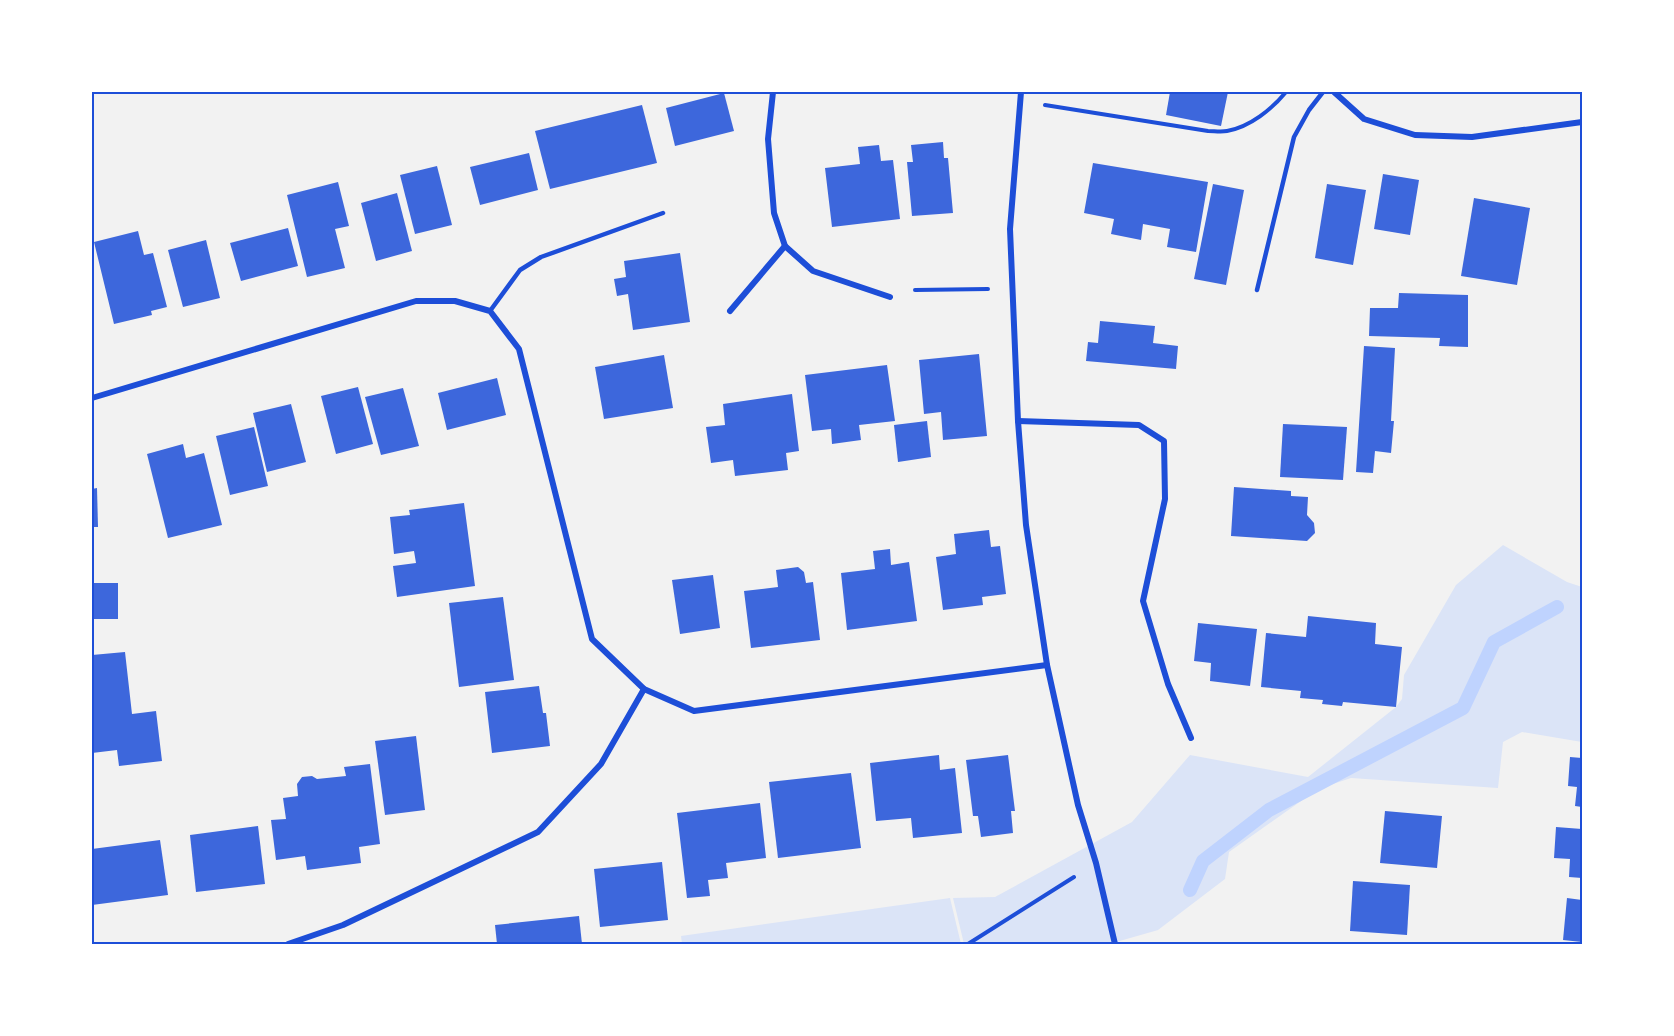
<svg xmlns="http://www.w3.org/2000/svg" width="1674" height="1036" viewBox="0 0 1674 1036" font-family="Barlow,sans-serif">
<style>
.green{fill:#dbe4f7}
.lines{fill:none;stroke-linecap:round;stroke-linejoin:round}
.stream{stroke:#bfd3fe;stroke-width:14}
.building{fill:#3d67dc}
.path{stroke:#1d4ed8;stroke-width:4}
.service{stroke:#1d4ed8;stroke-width:4.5}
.minor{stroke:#1d4ed8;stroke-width:6}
.neatline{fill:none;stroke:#1d4ed8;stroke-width:2}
</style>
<rect width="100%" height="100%" fill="#f2f2f2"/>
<g class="green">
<path d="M 1503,545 L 1567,582 L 1582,587 L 1582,742 L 1522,732 L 1503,742 L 1498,788 L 1351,778 L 1318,789 L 1229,852 L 1225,879 L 1158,930 L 1109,944 L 964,944 L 953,898 L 995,897 L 1132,822 L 1190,755 L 1308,777 L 1396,707 L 1402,699 L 1404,675 L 1456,585 Z"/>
<path d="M 950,898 L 961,944 L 682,944 L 681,936 Z"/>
</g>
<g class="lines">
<path class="stream" d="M 1190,890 L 1203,861 L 1269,810 L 1463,708 L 1494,642 L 1557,607"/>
</g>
<g class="building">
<path d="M 1170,92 L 1228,92 L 1221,126 L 1166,115 Z"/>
<path d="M 724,93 L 734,131 L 675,146 L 666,108 Z"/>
<path d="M 642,105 L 657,163 L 550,189 L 535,131 Z"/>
<path d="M 943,142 L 944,158 L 948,158 L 953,213 L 912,216 L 907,162 L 913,162 L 911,145 Z"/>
<path d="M 879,145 L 881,161 L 893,160 L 900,219 L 832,227 L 825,168 L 860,164 L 858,147 Z"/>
<path d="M 529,153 L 538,190 L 480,205 L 470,167 Z"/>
<path d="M 1093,163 L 1208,182 L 1196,252 L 1167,247 L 1170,229 L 1143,224 L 1141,240 L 1111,234 L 1114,219 L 1084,213 Z"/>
<path d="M 437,166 L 452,225 L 415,234 L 400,175 Z"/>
<path d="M 1383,174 L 1419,180 L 1410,235 L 1374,229 Z"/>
<path d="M 338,182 L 349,226 L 335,229 L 345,268 L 307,277 L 287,195 Z"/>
<path d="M 1213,184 L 1244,190 L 1226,285 L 1194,279 Z"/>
<path d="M 1327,184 L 1366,190 L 1353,265 L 1315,258 Z"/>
<path d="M 397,193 L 412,251 L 376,261 L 361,203 Z"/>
<path d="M 1474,198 L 1530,208 L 1517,285 L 1461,276 Z"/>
<path d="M 288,228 L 298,266 L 241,281 L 230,243 Z"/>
<path d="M 138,231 L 144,255 L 153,253 L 167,307 L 151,311 L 152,315 L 114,324 L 94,242 Z"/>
<path d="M 206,240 L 220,298 L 183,307 L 168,250 Z"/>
<path d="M 680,253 L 690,322 L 633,330 L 628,294 L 617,296 L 614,279 L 626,277 L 624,261 Z"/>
<path d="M 1399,293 L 1468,295 L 1468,347 L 1439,346 L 1440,338 L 1369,336 L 1370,308 L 1398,308 Z"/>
<rect x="92" y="300" width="2" height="28"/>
<path d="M 1100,321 L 1155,326 L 1153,343 L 1178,346 L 1176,369 L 1086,361 L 1088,342 L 1098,343 Z"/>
<path d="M 1364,346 L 1395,348 L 1391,421 L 1394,421 L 1391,453 L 1375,451 L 1373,473 L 1356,472 Z"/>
<path d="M 979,354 L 987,436 L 943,440 L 941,412 L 924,414 L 919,360 Z"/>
<path d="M 664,355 L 673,408 L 604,419 L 595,367 Z"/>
<path d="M 887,365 L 895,421 L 859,425 L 861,440 L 832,444 L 831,429 L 812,431 L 805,375 Z"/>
<path d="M 497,378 L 506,415 L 447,430 L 438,393 Z"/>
<path d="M 358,387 L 373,444 L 336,454 L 321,396 Z"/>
<path d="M 403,388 L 419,446 L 381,455 L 365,397 Z"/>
<path d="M 792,394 L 799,451 L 786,453 L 788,470 L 735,476 L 733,460 L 711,463 L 706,427 L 725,425 L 723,404 Z"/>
<path d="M 291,404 L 306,462 L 267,472 L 253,413 Z"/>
<path d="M 927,421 L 931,457 L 898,462 L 894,425 Z"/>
<path d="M 1283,424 L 1347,427 L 1343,480 L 1280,477 Z"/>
<path d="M 254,427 L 268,486 L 230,495 L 216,436 Z"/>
<path d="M 183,444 L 186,458 L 204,453 L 222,525 L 168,538 L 147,454 Z"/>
<path d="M 1234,487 L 1291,491 L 1291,496 L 1308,497 L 1307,515 L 1314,523 L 1315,533 L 1307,541 L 1231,536 Z"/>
<path d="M 97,488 L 98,527 L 92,527 L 92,489 Z"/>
<path d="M 464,503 L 475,586 L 397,597 L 393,566 L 416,563 L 414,551 L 394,554 L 390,517 L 410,515 L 409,510 Z"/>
<path d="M 989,530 L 991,547 L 1000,546 L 1006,594 L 982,597 L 983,605 L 943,610 L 936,557 L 956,554 L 954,534 Z"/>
<path d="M 890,549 L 891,565 L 909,562 L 917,621 L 847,630 L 841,573 L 875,569 L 873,551 Z"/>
<path d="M 798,567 L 804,572 L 806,583 L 813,582 L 820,640 L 751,648 L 744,591 L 778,587 L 776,570 Z"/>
<path d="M 713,575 L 720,628 L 680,634 L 672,580 Z"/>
<rect x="92" y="583" width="26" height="36"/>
<path d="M 503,597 L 514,680 L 459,687 L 449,603 Z"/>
<path d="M 1308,616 L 1376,623 L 1375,644 L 1402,647 L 1396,707 L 1343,702 L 1342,706 L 1322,704 L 1323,700 L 1300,698 L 1301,691 L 1261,687 L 1266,633 L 1306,637 Z"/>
<path d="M 1198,623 L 1257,629 L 1250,686 L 1210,681 L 1211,663 L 1194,661 Z"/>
<path d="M 125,652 L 132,714 L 156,711 L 162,761 L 119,766 L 117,750 L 92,753 L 92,655 Z"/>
<path d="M 539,686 L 543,713 L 546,713 L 550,746 L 492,753 L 485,692 Z"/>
<path d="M 416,736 L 425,810 L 385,815 L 375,741 Z"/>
<path d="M 939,755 L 940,770 L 955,768 L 962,833 L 913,838 L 911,818 L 876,821 L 870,763 Z"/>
<path d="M 1008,755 L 1015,811 L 1011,811 L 1013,833 L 981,837 L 978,816 L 973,816 L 966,760 Z"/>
<path d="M 1570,757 L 1582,758 L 1582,807 L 1575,806 L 1577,787 L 1568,786 Z"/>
<path d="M 370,764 L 380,844 L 359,847 L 361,863 L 307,870 L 305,856 L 276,860 L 271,820 L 286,819 L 283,798 L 298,796 L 297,784 L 302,777 L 312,776 L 317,779 L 346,776 L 344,767 Z"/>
<path d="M 851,773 L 861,848 L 778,858 L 769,782 Z"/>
<path d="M 760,803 L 766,858 L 726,863 L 728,878 L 708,880 L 710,896 L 687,898 L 677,813 Z"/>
<path d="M 1385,811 L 1442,816 L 1437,868 L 1380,863 Z"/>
<path d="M 258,826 L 265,884 L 196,892 L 190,835 Z"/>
<path d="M 1556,827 L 1582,829 L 1582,878 L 1569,877 L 1570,859 L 1554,858 Z"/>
<path d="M 160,840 L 168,895 L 92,905 L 92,849 Z"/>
<path d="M 662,862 L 668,920 L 600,927 L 594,869 Z"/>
<path d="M 1353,881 L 1410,885 L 1407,935 L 1350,931 Z"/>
<path d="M 1567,898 L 1582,900 L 1582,942 L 1563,940 Z"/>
<path d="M 579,916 L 582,944 L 497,944 L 495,925 Z"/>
</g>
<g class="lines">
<g class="path">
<path d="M 1045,105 L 1208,131 C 1214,131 1221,132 1227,131 C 1250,127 1272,109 1286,92"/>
<path d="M 915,290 L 988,289"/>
<path d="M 968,944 L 1074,877"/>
</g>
<g class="service">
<path d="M 1257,290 L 1294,137 L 1309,110 L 1323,92"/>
<path d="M 490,311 L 520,270 L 541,257 L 663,213"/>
</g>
<g class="minor">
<path d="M 773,92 L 768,139 L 774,213 L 785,246 L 813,271 L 890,297"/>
<path d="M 1021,92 L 1010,229 L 1018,421 L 1026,525 L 1047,665 L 1078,805 L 1096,863 L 1115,944"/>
<path d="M 1334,92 L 1364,119 L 1415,135 L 1472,137 L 1582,122"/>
<path d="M 730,311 L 785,246"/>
<path d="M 92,398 L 416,301 L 455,301 L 490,311 L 519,349 L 592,639 L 644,689 L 694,711 L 1047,665"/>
<path d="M 1018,421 L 1139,425 L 1164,441 L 1165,499 L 1143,601 L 1168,684 L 1191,738"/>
<path d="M 288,944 L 343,925 L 538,832 L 601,764 L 644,689"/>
</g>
</g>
<rect width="1674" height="1036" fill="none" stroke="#ffffff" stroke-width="186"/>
<rect x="93" y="93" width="1488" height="850" class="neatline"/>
</svg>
